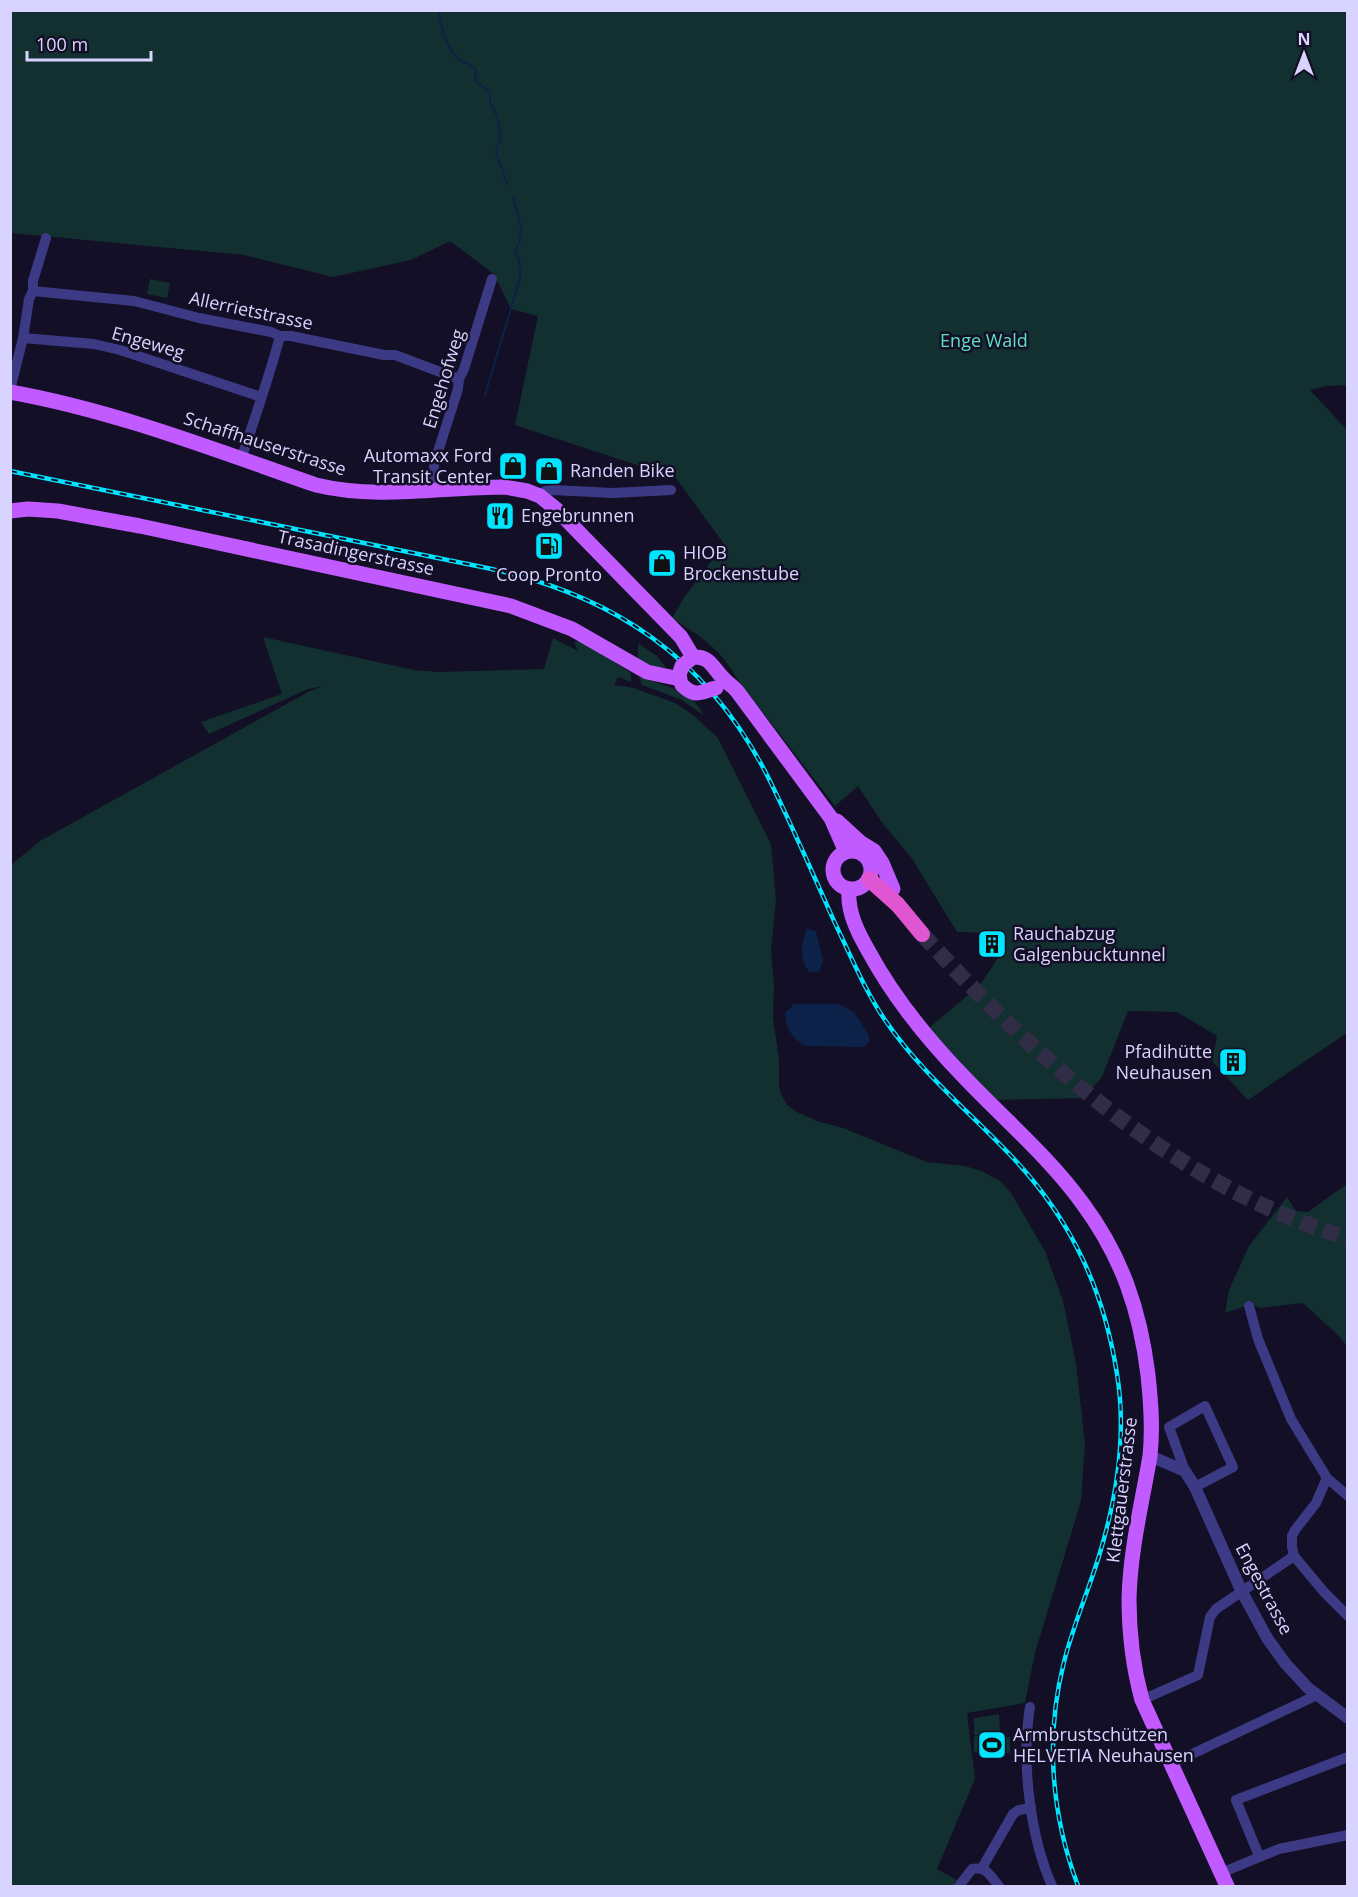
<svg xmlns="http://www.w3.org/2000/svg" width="1358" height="1897" viewBox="0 0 1358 1897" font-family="'Open Sans',sans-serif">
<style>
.green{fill:#12302f}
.water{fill:#0c2248}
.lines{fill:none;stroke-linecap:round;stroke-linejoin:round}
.stream{stroke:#0c2248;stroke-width:2}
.trunk-tunnel{stroke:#312d47;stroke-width:16;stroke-dasharray:16 8;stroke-linecap:butt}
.minor{stroke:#3d3a85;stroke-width:10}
.tertiary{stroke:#3d3a85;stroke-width:12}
.primary{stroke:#c25bff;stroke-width:15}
.trunk{stroke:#e055d1;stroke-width:16}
.rail-casing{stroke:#00e5ff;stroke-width:4.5}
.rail{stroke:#130f26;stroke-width:2;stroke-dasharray:7;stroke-linecap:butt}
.primary-bridge{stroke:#c25bff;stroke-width:15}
.labels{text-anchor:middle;stroke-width:5;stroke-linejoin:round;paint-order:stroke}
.street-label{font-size:18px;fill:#d9d4ff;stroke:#130f26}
.park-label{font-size:18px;fill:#5fe0c0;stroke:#130f26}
.poi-label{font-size:18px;fill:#d9d4ff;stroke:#130f26;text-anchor:start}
</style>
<rect width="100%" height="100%" fill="#130f26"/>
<g class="green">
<path d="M 11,11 L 1347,11 L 1347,385 L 1326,386 L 1310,390 L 1347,430 L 1347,1033 L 1248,1100 L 1212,1061 L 1217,1036 L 1177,1012 L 1128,1011 L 1102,1077 L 1083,1098 L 995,1100 L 929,1028 L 980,985 L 1003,950 L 1002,933 L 957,932 L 911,857 L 883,824 L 858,786 L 835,806 L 738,680 C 718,646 704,639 672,618 L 685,596 L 724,544 L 676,478 L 515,425 L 538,316 L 511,309 L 494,274 L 450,241 L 411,260 L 333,277 L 244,255 L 11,233 Z"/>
<path d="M 150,279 L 170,283 L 167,298 L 147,294 Z"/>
<path d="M 263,637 L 414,670 L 439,672 L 544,669 L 553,638 L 578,651 L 574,642 L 581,641 L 631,673 L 631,682 L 618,677 L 614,685 L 634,688 L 675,703 L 692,714 L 718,738 L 771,844 L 776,900 L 771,950 L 774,985 L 773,1017 L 779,1060 L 779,1087 L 782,1096 L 787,1105 L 797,1112 L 817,1121 L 843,1128 L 927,1162 L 965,1166 L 982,1171 L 1000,1181 L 1011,1193 L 1045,1251 L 1063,1301 L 1076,1363 L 1085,1443 L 1081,1501 L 1035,1653 L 1025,1703 L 967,1713 L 975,1779 L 937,1869 L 957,1880 L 953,1886 L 11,1886 L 11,865 L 40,841 L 308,692 L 323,686 L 308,689 L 209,734 L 201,722 L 282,694 Z"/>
<path d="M 638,643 L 657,656 L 666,667 C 656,669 647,664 638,660 Z"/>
<path d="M 639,677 C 662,685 694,690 703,715 L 680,699 L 642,685 Z"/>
<path d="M 1347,1184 L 1347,1346 L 1339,1336 L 1303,1303 L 1260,1308 L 1251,1304 L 1225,1313 L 1229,1290 L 1249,1246 L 1287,1197 L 1296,1211 L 1308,1212 Z"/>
<path d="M 999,1714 L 1000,1735 L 974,1735 L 974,1718 Z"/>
<path d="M 974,1736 L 1010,1737 L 1010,1753 L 974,1752 Z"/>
</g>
<g class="water">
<path d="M 807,929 L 816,931 L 823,961 L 819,972 L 809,972 C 799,959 801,942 807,929 Z"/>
<path d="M 794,1004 L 839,1004 L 854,1012 L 869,1035 L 869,1041 L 866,1046 L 860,1047 L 806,1046 C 792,1039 786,1029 785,1013 Z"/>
</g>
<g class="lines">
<g class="stream">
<path d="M 439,10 C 441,28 446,49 460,60 C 466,65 468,61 476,70 L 475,81 L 490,92 L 490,102 L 497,116 L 501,135 L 496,152 L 507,184"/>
<path d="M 485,395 L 520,278 L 519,260 L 515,253 L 520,240 L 521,227 L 513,197"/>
</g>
<path class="trunk-tunnel" d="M 922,934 C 1037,1061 1180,1188 1348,1238"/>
<g class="minor">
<path d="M 33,291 L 134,301 L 199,318 L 271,332 L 280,336 L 291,336 L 384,355 L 395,355 L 459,379"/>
<path d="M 23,338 L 94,344 L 120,350 L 261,397"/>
<path d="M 10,390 L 23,338 L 29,299 L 33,291 L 33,281 L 46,238"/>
<path d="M 241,459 C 255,418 269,378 280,336"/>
<path d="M 434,490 L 434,464 L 458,389 L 459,379 L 464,369 L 492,279"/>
<path d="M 540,496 L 545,491 L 553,490 L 613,493 L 671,490"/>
<path d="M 1249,1306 L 1258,1339 L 1291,1419 L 1327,1478 L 1348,1496"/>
<path d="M 1185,1471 L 1169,1427 L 1205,1406 L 1233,1467 L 1195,1487"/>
<path d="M 1327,1478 L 1316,1503 L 1295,1530 L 1292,1536 L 1292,1547 L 1294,1556 L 1324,1592 L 1348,1616"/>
<path d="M 1142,1700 L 1198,1675 L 1210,1617 L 1216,1609 L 1294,1556"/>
<path d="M 1030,1707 C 1021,1762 1030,1836 1052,1886"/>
<path d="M 1171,1764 L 1317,1695"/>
<path d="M 1259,1856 L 1236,1800 L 1348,1757"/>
<path d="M 982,1868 L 1013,1814 L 1019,1810 L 1031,1808"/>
<path d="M 1221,1873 L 1279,1849 L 1348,1835"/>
<path d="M 959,1886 L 972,1869 C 987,1866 990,1876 999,1886"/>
</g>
<path class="tertiary" d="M 1150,1456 L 1185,1471 L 1195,1487 L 1241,1590 L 1267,1638 L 1285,1663 L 1308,1688 L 1348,1718"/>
<g class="primary">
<path d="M 10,392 C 116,411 215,450 316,485 C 378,500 442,487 505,487 L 527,491 L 540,496 L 556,509 L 681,637 L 693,657 C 710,656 712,667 723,678 C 727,683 733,686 737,691 L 831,818 L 846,852"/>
<path d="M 10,511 L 28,509 L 58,511 L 140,526 L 511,606 L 572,629 L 647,672 L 680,679"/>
<path d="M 837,821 L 861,843 L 874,851 L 882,863 L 893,889"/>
<circle cx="852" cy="870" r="19"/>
<path d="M 849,889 C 847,912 858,933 869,952 C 894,998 929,1041 965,1078 C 1005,1120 1049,1157 1083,1204 C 1122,1257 1140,1310 1148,1375 C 1151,1403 1153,1428 1150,1456 C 1142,1503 1130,1551 1129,1599 C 1129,1633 1133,1667 1142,1700 L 1227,1886"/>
</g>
<path class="trunk" d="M 869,879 L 898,905 L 922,934"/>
<g class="rail-casing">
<path id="rail" d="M 10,471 L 487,568 C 614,595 707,658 767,775 C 791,823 812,872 834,921 C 850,954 864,989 885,1020 C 921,1073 971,1113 1015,1160 C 1072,1221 1104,1291 1117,1374 C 1127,1435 1117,1497 1099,1556 C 1088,1592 1073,1626 1064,1662 C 1045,1737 1051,1814 1078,1886"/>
</g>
<use href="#rail" class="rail"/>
<g class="primary-bridge">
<path d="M 679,675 L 682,666 L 693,657"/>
<path d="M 682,685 C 695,698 700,692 716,688"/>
</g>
</g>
<defs>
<g id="shop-square" transform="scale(1.5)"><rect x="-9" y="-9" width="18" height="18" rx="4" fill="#00e5ff" stroke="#130f26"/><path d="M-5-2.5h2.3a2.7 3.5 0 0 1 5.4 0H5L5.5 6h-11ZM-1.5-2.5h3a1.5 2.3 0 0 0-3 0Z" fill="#111"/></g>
<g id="restaurant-square" transform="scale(1.5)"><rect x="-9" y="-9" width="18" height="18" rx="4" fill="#00e5ff" stroke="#130f26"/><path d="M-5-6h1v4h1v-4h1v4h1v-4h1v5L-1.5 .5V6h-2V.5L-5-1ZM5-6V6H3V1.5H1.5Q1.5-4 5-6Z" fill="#111"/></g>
<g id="fuel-square" transform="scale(1.5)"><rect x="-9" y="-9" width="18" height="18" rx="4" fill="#00e5ff" stroke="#130f26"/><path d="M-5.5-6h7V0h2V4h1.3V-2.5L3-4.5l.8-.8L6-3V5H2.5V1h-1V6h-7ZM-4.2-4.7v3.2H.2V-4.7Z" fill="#111"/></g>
<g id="building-square" transform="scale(1.5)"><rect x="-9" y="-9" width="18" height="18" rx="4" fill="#00e5ff" stroke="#130f26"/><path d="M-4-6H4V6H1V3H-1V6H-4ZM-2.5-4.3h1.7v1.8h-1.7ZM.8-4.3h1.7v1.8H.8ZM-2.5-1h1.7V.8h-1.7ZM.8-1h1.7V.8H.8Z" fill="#111"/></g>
<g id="stadium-square" transform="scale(1.5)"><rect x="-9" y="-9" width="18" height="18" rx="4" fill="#00e5ff" stroke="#130f26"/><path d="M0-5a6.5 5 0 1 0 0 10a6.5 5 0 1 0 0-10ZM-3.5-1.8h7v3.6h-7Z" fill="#111"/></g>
</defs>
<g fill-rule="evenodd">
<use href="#shop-square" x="513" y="466"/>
<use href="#shop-square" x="549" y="471"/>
<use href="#restaurant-square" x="500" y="516"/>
<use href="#fuel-square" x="549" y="546"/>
<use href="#shop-square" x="662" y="563"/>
<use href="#building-square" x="992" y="944"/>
<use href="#building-square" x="1233" y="1062"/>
<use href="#stadium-square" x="992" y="1745"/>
</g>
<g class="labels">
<g class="street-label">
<text transform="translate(251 311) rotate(12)" y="6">Allerrietstrasse</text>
<text transform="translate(148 343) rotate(16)" y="6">Engeweg</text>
<text transform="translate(444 379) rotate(-73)" y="6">Engehofweg</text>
<text transform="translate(265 444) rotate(18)" y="6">Schaffhauserstrasse</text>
<text transform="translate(356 553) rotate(12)" y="6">Trasadingerstrasse</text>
<text transform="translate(1122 1490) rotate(-83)" y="6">Klettgauerstrasse</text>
<text transform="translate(1264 1589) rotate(62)" y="6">Engestrasse</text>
</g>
<g class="park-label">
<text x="984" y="347">Enge Wald</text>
</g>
<g class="poi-label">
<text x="492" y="462" text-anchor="end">Automaxx Ford<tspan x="492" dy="21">Transit Center</tspan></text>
<text x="570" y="477">Randen Bike</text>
<text x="521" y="522">Engebrunnen</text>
<text x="683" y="559">HIOB<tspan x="683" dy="21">Brockenstube</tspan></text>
<text x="549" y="581" text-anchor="middle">Coop Pronto</text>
<text x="1013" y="940">Rauchabzug<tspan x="1013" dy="21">Galgenbucktunnel</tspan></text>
<text x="1212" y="1058" text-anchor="end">Pfadihütte<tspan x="1212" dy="21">Neuhausen</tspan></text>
<text x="1013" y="1741">Armbrustschützen<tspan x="1013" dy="21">HELVETIA Neuhausen</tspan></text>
</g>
</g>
<rect width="1358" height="1897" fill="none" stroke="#d9d4ff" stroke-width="24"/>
<g transform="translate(1304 54)" stroke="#130f26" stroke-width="4.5" paint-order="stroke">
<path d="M0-4.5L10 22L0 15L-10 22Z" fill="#d9d4ff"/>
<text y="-9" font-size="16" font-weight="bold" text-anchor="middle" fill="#d9d4ff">N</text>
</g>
<path d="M27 51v9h124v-9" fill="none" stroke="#d9d4ff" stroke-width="3"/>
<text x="36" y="51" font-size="18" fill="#d9d4ff" stroke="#130f26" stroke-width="4.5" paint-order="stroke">100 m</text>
</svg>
